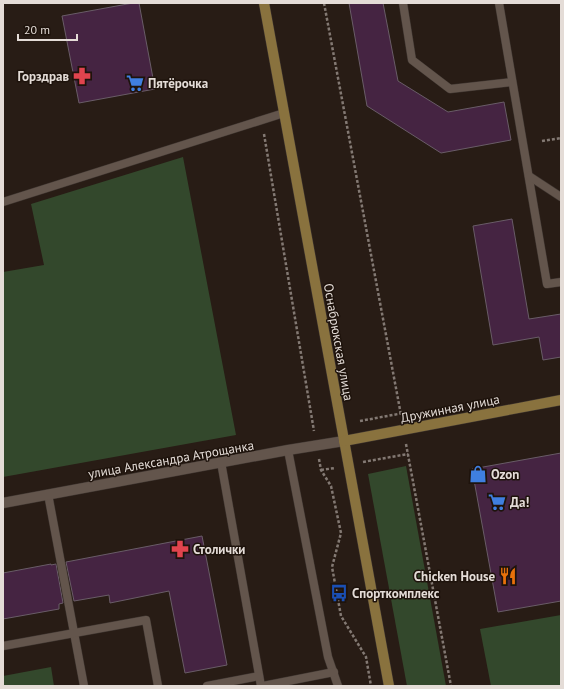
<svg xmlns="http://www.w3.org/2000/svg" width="564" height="689" viewBox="0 0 564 689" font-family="'PT Sans',sans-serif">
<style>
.green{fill:#33482c}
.building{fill:#452442;stroke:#695c67}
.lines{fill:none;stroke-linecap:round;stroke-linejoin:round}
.lane-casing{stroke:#3f3631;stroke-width:9}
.street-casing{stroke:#3f3631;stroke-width:11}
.secondary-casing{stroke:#3f3631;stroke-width:11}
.path{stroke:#837973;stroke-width:2.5;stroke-dasharray:3 2;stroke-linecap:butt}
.lane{stroke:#63554c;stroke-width:8}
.street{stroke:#63554c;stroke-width:10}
.secondary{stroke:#89723e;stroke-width:10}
.labels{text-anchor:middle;stroke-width:3;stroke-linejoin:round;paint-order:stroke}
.poi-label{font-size:13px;font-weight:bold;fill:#e4dcd7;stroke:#1e130c;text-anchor:start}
.street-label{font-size:13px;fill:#e4dcd7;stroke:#1e130c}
</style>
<rect width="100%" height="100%" fill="#281c15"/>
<g class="green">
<path d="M 183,157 L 236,435 L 3,477 L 3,272 L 44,265 L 31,204 Z"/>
<path d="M 406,466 L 446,686 L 407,686 L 368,474 Z"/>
<path d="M 561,615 L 561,686 L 491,686 L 480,629 Z"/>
<path d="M 51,667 L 54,686 L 3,686 L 3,676 Z"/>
</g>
<g class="building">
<path d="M 133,3 L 139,3 L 155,89 L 79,103 L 62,16 Z"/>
<path d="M 349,3 L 383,3 L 398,81 L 448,112 L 504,102 L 511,140 L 441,153 L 367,106 Z"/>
<path d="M 512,219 L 529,319 L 561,314 L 561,357 L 543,360 L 539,337 L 493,345 L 473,226 Z"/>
<path d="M 561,453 L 561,601 L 498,612 L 472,469 Z"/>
<path d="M 202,536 L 227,665 L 185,673 L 169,591 L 110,603 L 109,595 L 74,601 L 66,562 Z"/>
<path d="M 51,564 L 51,565 L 56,564 L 63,603 L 59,604 L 59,609 L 3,619 L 3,573 Z"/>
</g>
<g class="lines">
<g class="lane-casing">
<g id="lane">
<path d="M 403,3 L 412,60 L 450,89 L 512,82"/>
<path d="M 499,3 L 547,284 L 561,282"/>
<path d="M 529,176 L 561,197"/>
<path d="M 3,202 L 284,113"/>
<path d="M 288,450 L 328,657 L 338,686"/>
<path d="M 221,462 L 261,686"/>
<path d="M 48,494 L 84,686"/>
<path d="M 3,646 L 146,620 L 158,686"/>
<path d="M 207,686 L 259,676"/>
<path d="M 263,686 L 334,672"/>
</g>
</g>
<g class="street-casing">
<path id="street" d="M 3,503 L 288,450 L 344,441"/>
</g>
<g class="secondary-casing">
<g id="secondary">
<path d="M 264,3 L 389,686"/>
<path d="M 344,441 L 561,400"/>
</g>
</g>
<g class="path">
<path d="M 324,3 L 401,415"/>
<path d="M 264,134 L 314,431"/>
<path d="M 542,141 L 561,138"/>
<path d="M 360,421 L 409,412"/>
<path d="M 406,444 L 451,686"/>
<path d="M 319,459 L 321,470 L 331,486 L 341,533 L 332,567 L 341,616 L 366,657 L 371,686"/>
<path d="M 363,462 L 408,454"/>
<path d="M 321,470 L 335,468"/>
</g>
<use href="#lane" class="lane"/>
<use href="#street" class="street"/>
<use href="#secondary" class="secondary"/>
</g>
<defs>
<g id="pharmacy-bare" transform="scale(1.38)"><path d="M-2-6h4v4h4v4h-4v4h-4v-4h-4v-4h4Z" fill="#e0444e" stroke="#1e130c" stroke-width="2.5" paint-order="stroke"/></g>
<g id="supermarket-bare" transform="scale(1.38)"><path d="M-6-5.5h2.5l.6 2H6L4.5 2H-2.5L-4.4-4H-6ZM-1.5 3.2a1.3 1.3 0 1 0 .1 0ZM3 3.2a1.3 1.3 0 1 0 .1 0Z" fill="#3f7fe0" stroke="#1e130c" stroke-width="2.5" paint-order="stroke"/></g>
<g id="shop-bare" transform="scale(1.38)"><path d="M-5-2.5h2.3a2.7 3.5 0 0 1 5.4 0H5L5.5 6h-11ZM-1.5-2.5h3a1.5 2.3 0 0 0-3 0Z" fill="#3f7fe0" stroke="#1e130c" stroke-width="2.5" paint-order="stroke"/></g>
<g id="restaurant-bare" transform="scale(1.38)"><path d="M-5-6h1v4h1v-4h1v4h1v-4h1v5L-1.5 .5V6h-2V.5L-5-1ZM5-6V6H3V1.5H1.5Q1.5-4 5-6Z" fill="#e8710a" stroke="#1e130c" stroke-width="2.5" paint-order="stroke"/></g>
<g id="bus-bare" transform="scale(1.38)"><path d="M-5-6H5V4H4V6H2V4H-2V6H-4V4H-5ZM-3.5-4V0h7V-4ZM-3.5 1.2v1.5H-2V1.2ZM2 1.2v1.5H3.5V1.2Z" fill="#1a4fb4" stroke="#1e130c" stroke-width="2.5" paint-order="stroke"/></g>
</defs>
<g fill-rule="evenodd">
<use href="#pharmacy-bare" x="82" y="76"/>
<use href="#supermarket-bare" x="135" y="83"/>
<use href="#shop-bare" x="478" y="474"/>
<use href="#supermarket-bare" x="497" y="502"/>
<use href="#pharmacy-bare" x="180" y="549"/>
<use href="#restaurant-bare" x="508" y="576"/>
<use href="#bus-bare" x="339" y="593"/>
</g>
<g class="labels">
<g class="poi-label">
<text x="69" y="81" text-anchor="end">Горздрав</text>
<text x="148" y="88">Пятёрочка</text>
<text x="491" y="479">Ozon</text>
<text x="510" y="507">Да!</text>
<text x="193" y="554">Столички</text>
<text x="495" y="581" text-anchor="end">Chicken House</text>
<text x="352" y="598">Спорткомплекс</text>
</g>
<g class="street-label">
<text transform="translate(339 342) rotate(80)" y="5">Оснабрюкская улица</text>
<text transform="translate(450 408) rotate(-11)" y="5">Дружинная улица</text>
<text transform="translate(171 459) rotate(-10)" y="5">улица Александра Атрощанка</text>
</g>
</g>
<rect width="564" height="689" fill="none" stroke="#e4dcd7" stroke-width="8"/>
<path d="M18 34v6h59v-6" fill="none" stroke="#e4dcd7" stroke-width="2"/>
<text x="24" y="34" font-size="12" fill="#e4dcd7" stroke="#1e130c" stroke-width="3" paint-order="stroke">20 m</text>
</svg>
